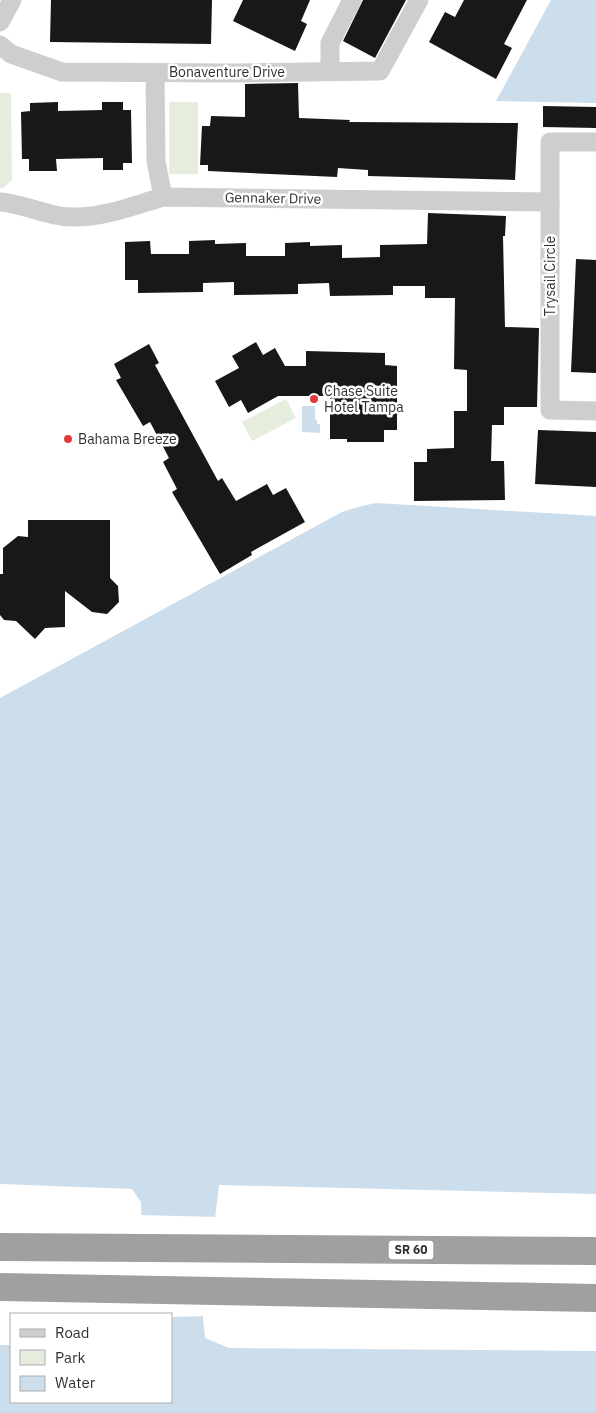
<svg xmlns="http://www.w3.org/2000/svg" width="596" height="1413" viewBox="0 0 596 1413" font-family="'IBM Plex Sans',sans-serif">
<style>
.green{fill:#e6eddf}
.water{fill:#ccddec}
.pier{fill:#fff}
.building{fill:#181818}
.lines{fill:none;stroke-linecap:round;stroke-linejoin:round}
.minor{stroke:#cecece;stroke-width:19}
.trunk{stroke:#a0a0a0;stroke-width:28}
.poi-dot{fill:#e13a3a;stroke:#fff;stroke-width:2}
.labels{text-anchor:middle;stroke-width:5;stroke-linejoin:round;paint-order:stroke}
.shield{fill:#fff;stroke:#6f6f6f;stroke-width:1}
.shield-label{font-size:12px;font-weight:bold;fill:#313131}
.street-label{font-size:14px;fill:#313131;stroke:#fff}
.poi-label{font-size:14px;fill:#313131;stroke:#fff;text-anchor:start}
</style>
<rect width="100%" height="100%" fill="#fff"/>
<g class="green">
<path d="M 0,93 L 11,93 L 12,180 L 3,188 L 0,188 Z"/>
<rect x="169" y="102" width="29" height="72"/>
<path d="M 286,399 L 296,418 L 252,441 L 242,422 Z"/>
</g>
<g class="water">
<path d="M 551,0 L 596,0 L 596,103 L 496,101 Z"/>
<path d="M 302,406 L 315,406 L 315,419 L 317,420 L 317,424 L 320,424 L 320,433 L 302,432 Z"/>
<path d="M 376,503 L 596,516 L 596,1194 L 219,1185 L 203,1318 L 205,1338 L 229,1348 L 596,1351 L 596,1413 L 0,1413 L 0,1345 L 11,1345 L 11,1402 L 171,1402 L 171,1314 L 144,1314 L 141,1202 L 132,1189 L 0,1184 L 0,698 L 342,512 L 358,507 Z"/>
</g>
<path class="pier" d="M 139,1215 L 218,1217 L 206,1316 L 171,1317 L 171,1314 L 141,1314 Z"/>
<g class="building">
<path d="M 51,0 L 212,0 L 211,44 L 50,42 Z"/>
<path d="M 243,0 L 310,0 L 301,21 L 307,24 L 295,51 L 233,21 Z"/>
<path d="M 363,0 L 406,0 L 375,58 L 343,41 Z"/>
<path d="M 464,0 L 527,0 L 504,44 L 512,48 L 496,79 L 429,42 L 445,12 L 455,17 Z"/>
<path d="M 298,83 L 299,118 L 350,120 L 349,122 L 518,123 L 515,180 L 368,176 L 368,170 L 338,168 L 337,177 L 208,171 L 208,165 L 200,165 L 202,126 L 210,126 L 211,116 L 245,117 L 245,84 Z"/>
<path d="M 58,102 L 58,111 L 102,110 L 102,102 L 123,102 L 123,110 L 131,110 L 132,163 L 123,163 L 123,170 L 103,170 L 103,158 L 56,159 L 57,171 L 29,171 L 29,159 L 22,159 L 21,112 L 30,111 L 30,103 Z"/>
<path d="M 543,106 L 596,107 L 596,128 L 543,127 Z"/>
<path d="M 428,213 L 506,216 L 505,236 L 503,236 L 505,327 L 539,328 L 537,407 L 504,407 L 504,425 L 492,425 L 491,461 L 504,461 L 505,500 L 414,501 L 414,462 L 427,462 L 427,449 L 454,448 L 454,411 L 467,411 L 467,370 L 454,369 L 455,298 L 425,298 L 425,286 L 393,286 L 393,295 L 330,296 L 329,283 L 298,284 L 298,294 L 234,295 L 234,282 L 203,283 L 203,292 L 138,293 L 138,280 L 125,280 L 125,242 L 150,241 L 151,254 L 189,254 L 189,241 L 215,240 L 215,244 L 246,243 L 246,256 L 285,256 L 285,243 L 310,242 L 310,246 L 342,245 L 342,258 L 380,257 L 380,245 L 427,244 Z"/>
<path d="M 576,259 L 596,260 L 596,373 L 571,372 Z"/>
<path d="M 256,342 L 263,355 L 275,348 L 285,366 L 306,366 L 306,351 L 385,353 L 385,365 L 397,366 L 397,430 L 384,430 L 384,442 L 347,442 L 347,439 L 330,439 L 330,396 L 278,396 L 248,413 L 241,400 L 229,407 L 215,381 L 239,368 L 232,356 Z"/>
<path d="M 149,344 L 159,363 L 155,365 L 218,481 L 222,478 L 236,501 L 267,484 L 273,495 L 286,488 L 305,522 L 251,552 L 252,555 L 220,574 L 172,492 L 177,489 L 163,462 L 169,458 L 150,422 L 143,426 L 116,380 L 121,378 L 114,364 Z"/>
<path d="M 538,430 L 596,432 L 596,487 L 535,484 Z"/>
<path d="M 28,520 L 110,520 L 110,578 L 118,586 L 119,602 L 107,614 L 92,612 L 65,591 L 65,627 L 45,628 L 35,639 L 16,621 L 4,620 L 0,615 L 0,574 L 3,574 L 3,548 L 18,536 L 28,537 Z"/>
</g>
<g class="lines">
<g class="minor">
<path d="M 0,22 L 12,0"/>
<path d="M 0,45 L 11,54 L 62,72 L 232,73 L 380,71 L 419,0"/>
<path d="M 330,71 L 330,43 L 352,0"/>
<path d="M 155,73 L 156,161 L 163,197"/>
<path d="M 596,142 L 550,142 L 550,410 L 596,411"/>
<path d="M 0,202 C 26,204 50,218 76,217 C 106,217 135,205 163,197 L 550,202"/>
</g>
<g class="trunk">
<path d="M 0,1247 L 596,1251"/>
<path d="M 0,1287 L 596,1298"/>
</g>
</g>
<g class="poi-dot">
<circle cx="314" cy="399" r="5"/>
<circle cx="68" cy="439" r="5"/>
</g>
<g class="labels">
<rect class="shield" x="388.5" y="1240.5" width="45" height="19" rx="4"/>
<g class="shield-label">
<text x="411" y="1254">SR 60</text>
</g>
<g class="street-label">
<text x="227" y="77">Bonaventure Drive</text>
<text transform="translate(273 198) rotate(1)" y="5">Gennaker Drive</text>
<text transform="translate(550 276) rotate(-90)" y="5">Trysail Circle</text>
</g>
<g class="poi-label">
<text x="324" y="396">Chase Suite<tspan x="324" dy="16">Hotel Tampa</tspan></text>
<text x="78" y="444">Bahama Breeze</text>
</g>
</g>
<rect x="10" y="1313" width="162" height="90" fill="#ffffff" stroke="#adadad"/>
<rect x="20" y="1329" width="25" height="8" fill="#cecece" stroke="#adadad"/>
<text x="55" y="1338" font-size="15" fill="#313131">Road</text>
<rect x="20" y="1350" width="25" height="15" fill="#e6eddf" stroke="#adadad"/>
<text x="55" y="1363" font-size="15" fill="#313131">Park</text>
<rect x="20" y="1376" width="25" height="15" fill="#ccddec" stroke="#adadad"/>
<text x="55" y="1388" font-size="15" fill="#313131">Water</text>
</svg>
